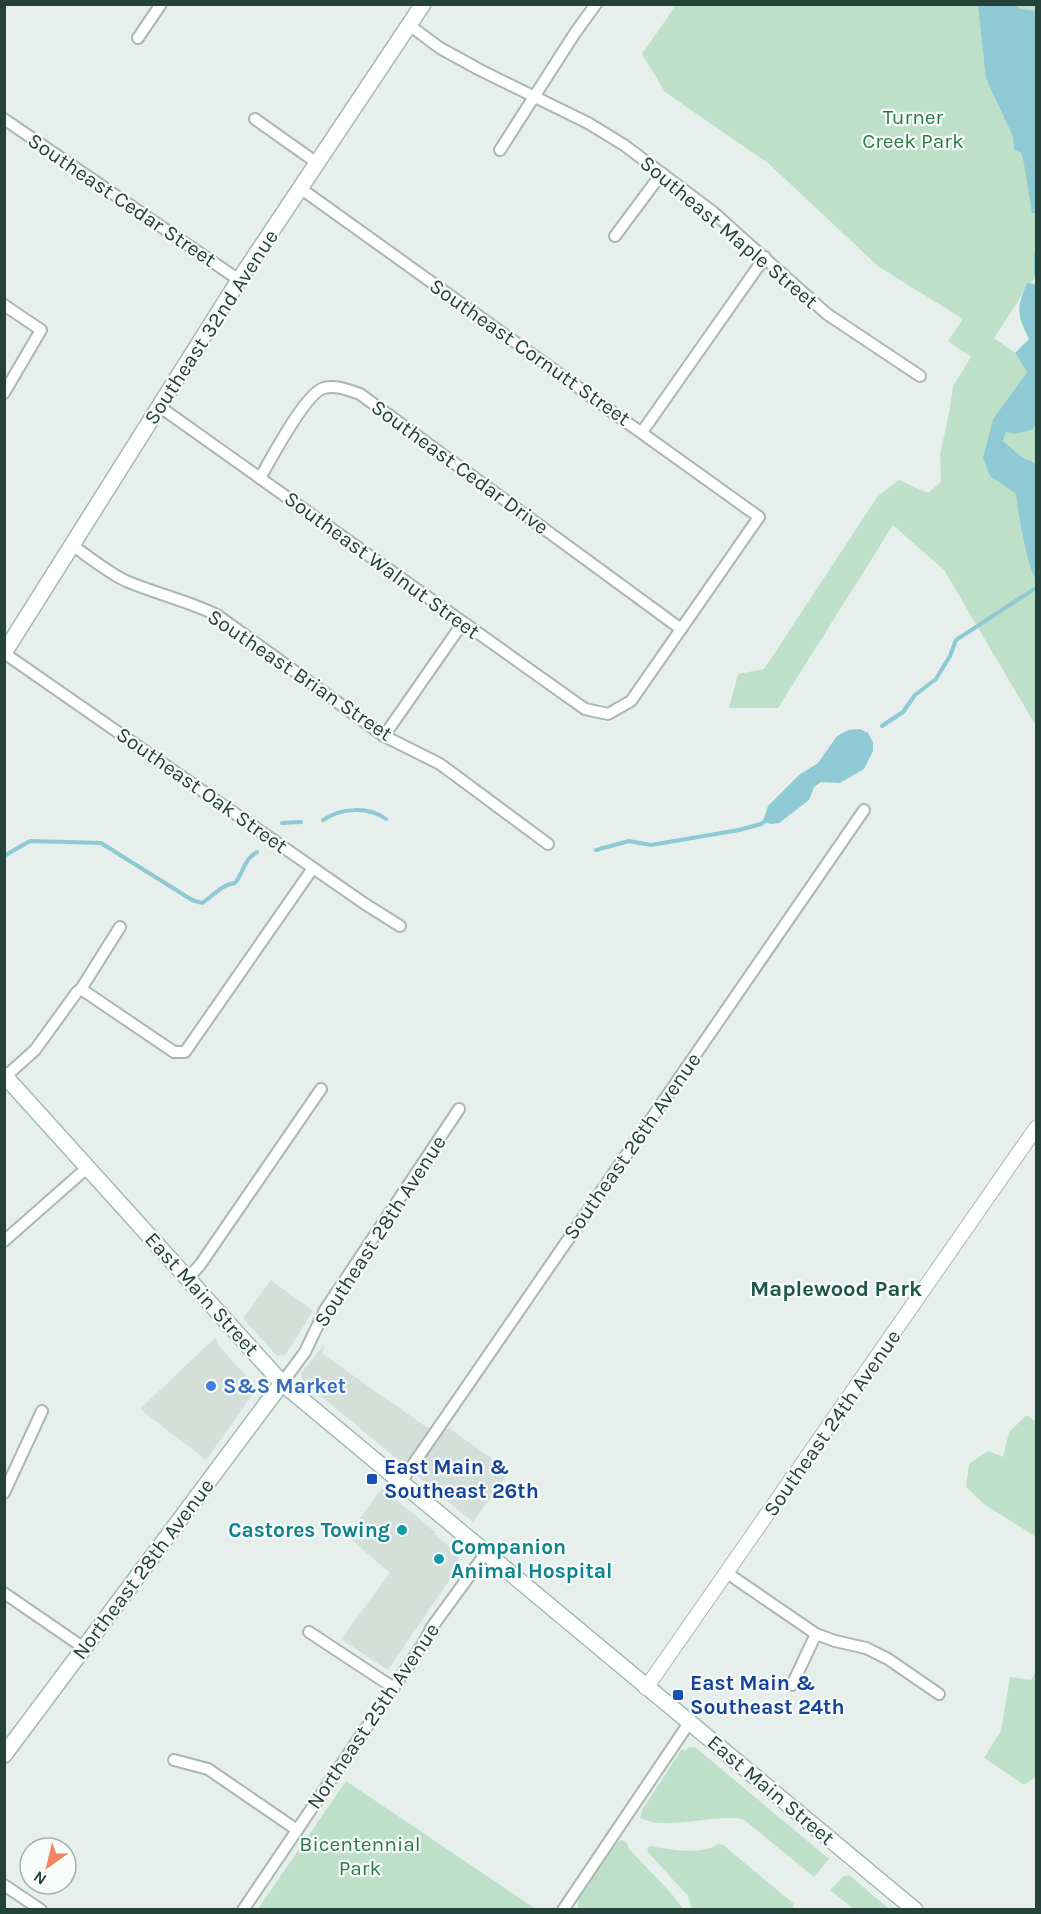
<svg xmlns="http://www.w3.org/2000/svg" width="1041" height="1914" viewBox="0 0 1041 1914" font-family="Karla,sans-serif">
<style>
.built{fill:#d4dfda}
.green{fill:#bfe0c8}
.water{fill:#8ec9d4}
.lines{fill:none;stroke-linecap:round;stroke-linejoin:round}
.stream{stroke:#8ec9d4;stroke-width:4}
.minor-casing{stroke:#a8b8b2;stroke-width:14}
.tertiary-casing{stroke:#a8b8b2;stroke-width:16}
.secondary-casing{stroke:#a4bbb3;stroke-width:18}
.minor{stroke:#fff;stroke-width:10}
.tertiary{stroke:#fff;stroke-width:14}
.secondary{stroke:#fff;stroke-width:15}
.shop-dot{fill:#3f7fe0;stroke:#f7fbf9;stroke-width:2}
.transit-dot{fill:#1a4fb4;stroke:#f7fbf9;stroke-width:2}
.culture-dot{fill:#0f9aa8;stroke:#f7fbf9;stroke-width:2}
.labels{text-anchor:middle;stroke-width:4.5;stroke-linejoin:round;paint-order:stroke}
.park-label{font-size:21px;fill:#2d7a4b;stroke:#f7fbf9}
.street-label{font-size:21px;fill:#24423a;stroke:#f7fbf9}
.shop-label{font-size:21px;font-weight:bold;fill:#366cbe;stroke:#f7fbf9;text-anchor:start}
.transit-label{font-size:21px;font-weight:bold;fill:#164399;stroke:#f7fbf9;text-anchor:start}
.culture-label{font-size:21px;font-weight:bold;fill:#0d838f;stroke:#f7fbf9;text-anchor:end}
.neighbourhood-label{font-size:22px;font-weight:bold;fill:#1f5548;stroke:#f7fbf9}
</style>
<rect width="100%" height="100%" fill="#e6efeb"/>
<g class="built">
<path d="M 271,1280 L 313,1311 L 286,1354 L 282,1355 L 276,1355 L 243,1318 Z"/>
<path d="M 216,1337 L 219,1346 L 248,1378 L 253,1385 L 253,1394 L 206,1460 L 140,1409 Z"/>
<path d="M 324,1345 L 323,1354 L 426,1427 L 450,1429 L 510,1471 L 473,1522 L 303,1381 L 301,1375 L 303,1371 Z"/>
<path d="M 382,1488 L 436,1533 L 433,1533 L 458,1554 L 459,1566 L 388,1670 L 341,1639 L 390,1573 L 347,1536 Z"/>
</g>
<g class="green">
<path d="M 676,5 L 1036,5 L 1036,275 L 1031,283 L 1027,283 L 1019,300 L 994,338 L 1015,353 L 1027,372 L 993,419 L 990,476 L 1016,494 C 1017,509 1028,571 1036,579 L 1036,726 L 944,570 L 893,525 L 778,708 L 729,708 L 738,674 L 764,669 L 878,496 L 899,480 L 928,493 L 941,482 L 940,455 L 950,408 L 953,386 L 971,357 L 948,341 L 963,319 L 879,267 L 768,163 L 665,92 L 642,54 Z"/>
<path d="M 1036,425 L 1036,463 L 1023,458 L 1003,441 L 1006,432 L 1015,434 L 1032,430 Z"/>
<path d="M 1027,1415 L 1036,1422 L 1036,1537 L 984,1504 L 966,1487 L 969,1464 L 988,1451 L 1003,1457 L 1009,1432 Z"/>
<path d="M 1036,1671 L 1036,1777 L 1024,1785 L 984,1758 L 1001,1731 L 1010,1677 L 1031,1680 Z"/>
<path d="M 689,1747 L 695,1747 L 829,1859 L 814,1877 L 743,1819 C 714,1814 665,1831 640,1818 L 642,1810 L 682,1749 L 685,1751 Z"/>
<path d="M 346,1781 L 536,1909 L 258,1909 Z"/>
<path d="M 622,1840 L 627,1843 L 629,1849 L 671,1893 L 683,1909 L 578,1909 L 578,1899 L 615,1844 Z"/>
<path d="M 718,1844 L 723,1845 L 794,1904 L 793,1909 L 692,1909 L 688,1896 L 647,1851 L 649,1846 C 667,1849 702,1856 718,1844 Z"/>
<path d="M 849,1875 L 889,1909 L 854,1909 L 830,1890 L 844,1876 Z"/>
</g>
<g class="water">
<path d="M 978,5 L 1016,5 L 1021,9 L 1036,11 L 1036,213 L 1032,213 L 1023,158 L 986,78 Z"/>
<path d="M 1027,283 L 1036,284 L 1036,425 L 1032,430 L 1015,434 L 1006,432 L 1003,441 L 1023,458 L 1036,463 L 1036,579 C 1028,571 1017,509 1016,494 L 990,476 L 983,458 L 993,419 L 1027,372 L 1015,353 L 1029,339 C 1017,314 1016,308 1027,283 Z"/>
<path d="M 860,729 L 868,733 L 873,742 L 873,751 L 864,769 L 840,783 L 821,782 L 814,787 L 809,800 L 779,823 L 771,824 L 763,821 L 768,806 L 799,775 L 818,763 L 837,736 L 848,730 Z"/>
</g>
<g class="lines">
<g class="stream">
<path d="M 1015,135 L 1016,148 L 1022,151"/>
<path d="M 1036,255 L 1036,274"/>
<path d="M 882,726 L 903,712 L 915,695 L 936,679 L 950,656 L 956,640 L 1036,588"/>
<path d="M 323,820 C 341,808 368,806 386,819"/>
<path d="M 282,823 L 301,822"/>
<path d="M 596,850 L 629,841 L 651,845 L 739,830 L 761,824 L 767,820"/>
<path d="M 4,856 L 30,841 L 101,843 L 192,900 L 202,903 C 215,895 220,885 235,883 C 244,872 244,859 257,852"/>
</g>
<g class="minor-casing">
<g id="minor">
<path d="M 409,25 L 440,48 L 480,70 L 588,123 L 624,145 L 713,212 L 827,314 L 920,376"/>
<path d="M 138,38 L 161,4"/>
<path d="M 4,119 L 239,280"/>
<path d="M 255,119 L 317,163"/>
<path d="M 500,150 L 575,33 L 596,4"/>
<path d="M 615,236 L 662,173"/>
<path d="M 4,305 L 41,330 L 4,393"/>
<path d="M 160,407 L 585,709 L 608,714 L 631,701 L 759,517 L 300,188"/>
<path d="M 642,432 L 765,257"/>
<path d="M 260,478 C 271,459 306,392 324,388 C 337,385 348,390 360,394 L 681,629"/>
<path d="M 72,545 C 89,557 107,572 126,581 C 157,594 188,601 217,615 L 384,736 L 440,764 L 548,844"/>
<path d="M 4,653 L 365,904 L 400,926"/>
<path d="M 384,736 L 462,624"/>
<path d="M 81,989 L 120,927"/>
<path d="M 6,1076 L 35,1050 L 77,992 L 81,989 L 174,1052 L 185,1052 L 313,868"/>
<path d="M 4,1241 L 88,1167"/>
<path d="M 188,1278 L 200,1265 L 321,1089"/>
<path d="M 282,1383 L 305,1352 L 325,1310 L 459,1109"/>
<path d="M 401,1482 L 864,810"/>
<path d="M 4,1493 L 42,1411"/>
<path d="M 727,1573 L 816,1634 L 835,1641 L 866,1648 L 888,1659 L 939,1694"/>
<path d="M 4,1593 L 84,1648"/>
<path d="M 309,1632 L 394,1688"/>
<path d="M 792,1685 L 816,1634"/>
<path d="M 174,1760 L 208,1769 L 297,1830"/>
<path d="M 4,1885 L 41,1910"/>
<path d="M 243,1910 L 423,1644 L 432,1627 L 486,1553"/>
<path d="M 563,1910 L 689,1723"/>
</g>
</g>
<g class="tertiary-casing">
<path id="tertiary" d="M 646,1688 L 1036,1128"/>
</g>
<g class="secondary-casing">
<g id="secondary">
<path d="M 4,653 L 239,280 L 423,4"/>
<path d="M 4,1075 L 282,1383 L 915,1910"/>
<path d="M 4,1755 L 282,1383"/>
</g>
</g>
<use href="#minor" class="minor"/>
<use href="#tertiary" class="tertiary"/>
<use href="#secondary" class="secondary"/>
</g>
<circle class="shop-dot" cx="211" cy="1386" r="6"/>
<g class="transit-dot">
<rect x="366" y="1473" width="12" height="12" rx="3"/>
<rect x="672" y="1689" width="12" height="12" rx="3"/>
</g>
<g class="culture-dot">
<circle cx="402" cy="1530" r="6"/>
<circle cx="439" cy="1559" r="6"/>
</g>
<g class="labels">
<g class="park-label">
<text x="913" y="124">Turner<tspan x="913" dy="24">Creek Park</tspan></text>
<text x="360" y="1851">Bicentennial<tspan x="360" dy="24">Park</tspan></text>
</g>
<g class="street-label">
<text transform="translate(122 200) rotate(34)" y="7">Southeast Cedar Street</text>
<text transform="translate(729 232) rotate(40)" y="7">Southeast Maple Street</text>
<text transform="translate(211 327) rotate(-57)" y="7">Southeast 32nd Avenue</text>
<text transform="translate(530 352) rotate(35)" y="7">Southeast Cornutt Street</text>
<text transform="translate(460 467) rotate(36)" y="7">Southeast Cedar Drive</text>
<text transform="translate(382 565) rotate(36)" y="7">Southeast Walnut Street</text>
<text transform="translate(300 675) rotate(34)" y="7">Southeast Brian Street</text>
<text transform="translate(202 790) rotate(35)" y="7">Southeast Oak Street</text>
<text transform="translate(632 1146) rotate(-55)" y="7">Southeast 26th Avenue</text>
<text transform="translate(380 1231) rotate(-57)" y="7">Southeast 28th Avenue</text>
<text transform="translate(202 1294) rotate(48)" y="7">East Main Street</text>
<text transform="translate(832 1423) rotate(-55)" y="7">Southeast 24th Avenue</text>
<text transform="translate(143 1569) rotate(-53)" y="7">Northeast 28th Avenue</text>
<text transform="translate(373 1716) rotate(-56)" y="7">Northeast 25th Avenue</text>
<text transform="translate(771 1790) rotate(40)" y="7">East Main Street</text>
</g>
<g class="shop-label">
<text x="223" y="1393">S&amp;S Market</text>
</g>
<g class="transit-label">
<text x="384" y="1474">East Main &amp;<tspan x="384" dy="24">Southeast 26th</tspan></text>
<text x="690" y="1690">East Main &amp;<tspan x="690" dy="24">Southeast 24th</tspan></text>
</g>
<g class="culture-label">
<text x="390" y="1537">Castores Towing</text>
<text x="451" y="1554" text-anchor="start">Companion<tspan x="451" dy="24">Animal Hospital</tspan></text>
</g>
<g class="neighbourhood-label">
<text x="836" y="1296">Maplewood Park</text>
</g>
</g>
<rect width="1041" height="1914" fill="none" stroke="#24423a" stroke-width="12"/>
<g transform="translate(48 1866) rotate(214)"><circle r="28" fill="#f7fbf9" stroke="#a3b1ad" stroke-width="1.5"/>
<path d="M0-4.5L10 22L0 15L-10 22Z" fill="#f4845f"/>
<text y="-9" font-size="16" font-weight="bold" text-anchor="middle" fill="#24423a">N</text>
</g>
</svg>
